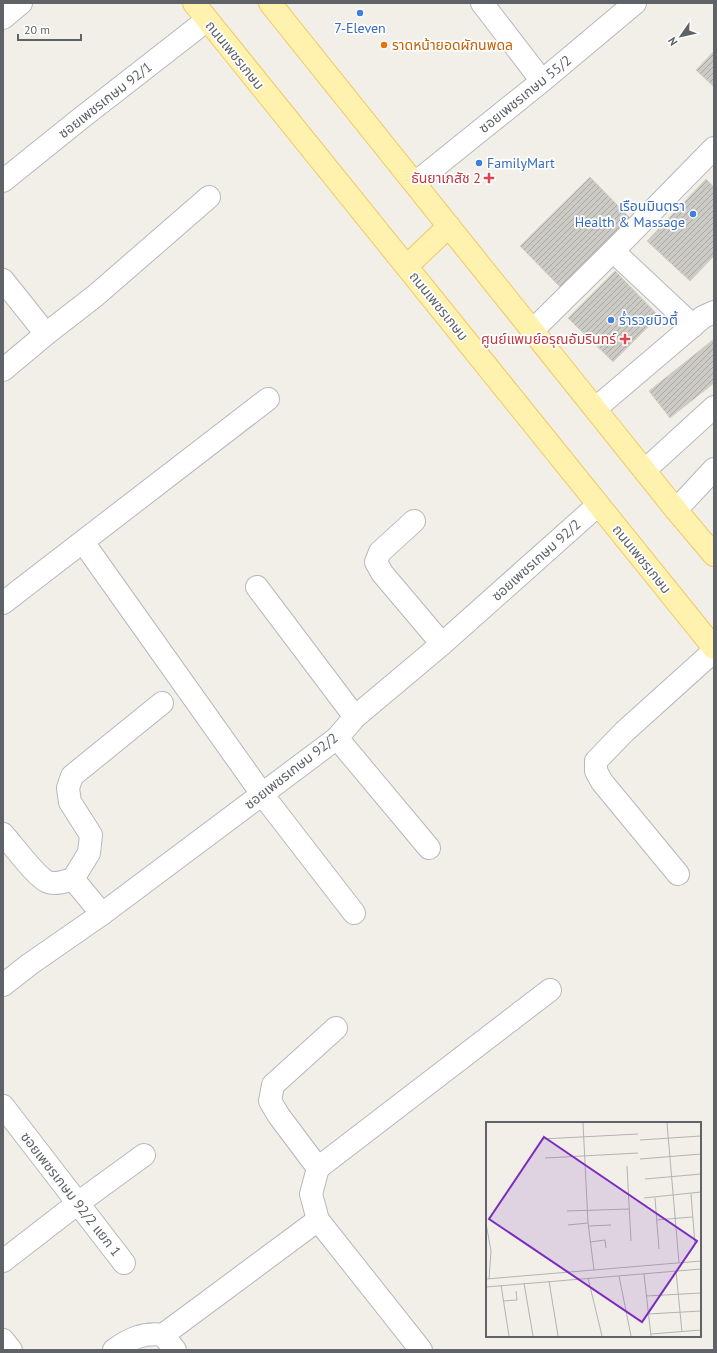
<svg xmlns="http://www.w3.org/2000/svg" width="717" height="1353" viewBox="0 0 717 1353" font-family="'PT Sans','Noto Sans Thai',sans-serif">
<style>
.building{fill:url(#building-hatch);stroke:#d6d1c6}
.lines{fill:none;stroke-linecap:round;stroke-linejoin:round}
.minor-casing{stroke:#b5b8bc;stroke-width:24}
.major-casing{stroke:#f2c960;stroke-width:24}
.minor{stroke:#fff;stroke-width:22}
.major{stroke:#fff2af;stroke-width:22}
.shop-dot{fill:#3f7fe0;stroke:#fff;stroke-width:1.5}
.food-dot{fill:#e8710a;stroke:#fff;stroke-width:1.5}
.health-dot{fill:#e0444e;stroke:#fff;stroke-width:1.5}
.labels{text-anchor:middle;stroke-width:3.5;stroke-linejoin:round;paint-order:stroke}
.shop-label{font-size:14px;fill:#366cbe;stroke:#fff;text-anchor:start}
.food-label{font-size:14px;fill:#c56008;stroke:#fff;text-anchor:start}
.street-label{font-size:14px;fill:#5f6368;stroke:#fff}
.health-label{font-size:14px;fill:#be3a42;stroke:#fff;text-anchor:end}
.inset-road{fill:none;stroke:#b3b3b1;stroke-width:1}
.view{fill:#7b2cbf;fill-opacity:0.15;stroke:#7b2cbf;stroke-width:2}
.inset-edge{fill:none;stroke:#5f6368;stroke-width:2}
</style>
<defs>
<pattern id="building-hatch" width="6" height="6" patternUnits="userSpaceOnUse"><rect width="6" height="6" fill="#cccac5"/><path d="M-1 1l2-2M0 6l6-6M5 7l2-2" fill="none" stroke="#a9a8a4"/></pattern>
</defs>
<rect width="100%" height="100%" fill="#f1efe8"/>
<g class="building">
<path d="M 714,51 L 714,87 L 696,70 Z"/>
<path d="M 590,177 L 630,218 L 560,287 L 520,246 Z"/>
<path d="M 706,179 L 714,187 L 714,256 L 690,281 L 647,241 Z"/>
<path d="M 615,271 L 659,316 L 613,362 L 568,318 Z"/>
<path d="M 714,339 L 714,383 L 670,418 L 649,391 Z"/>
</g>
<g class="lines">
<g class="minor-casing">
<g id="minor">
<path d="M 482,3 L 542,81"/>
<path d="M 3,18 L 21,3"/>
<path d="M 3,181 L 80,119 L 207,20"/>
<path d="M 415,183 L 542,81 L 635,3"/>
<path d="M 613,251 L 693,326"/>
<path d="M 3,280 L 46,334"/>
<path d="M 533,330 L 613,251 L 714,148"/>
<path d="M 3,370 L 46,334 L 95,296 L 209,197"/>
<path d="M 596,408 L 703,317 L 714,312"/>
<path d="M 645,470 L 714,407"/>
<path d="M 676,510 L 714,469"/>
<path d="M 414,521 L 380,552 L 376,562 L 382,573 L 442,644"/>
<path d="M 83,542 L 262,794 L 354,913"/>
<path d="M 257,587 L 355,717"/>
<path d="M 3,603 L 268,399"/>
<path d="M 337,738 L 429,848"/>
<path d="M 3,834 C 12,844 37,878 48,882 C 56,885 66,881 73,879"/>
<path d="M 678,874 L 602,782 L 596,771 L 596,761 L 624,732 L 714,651"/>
<path d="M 102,914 L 73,879 L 89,853 L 91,835 L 70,802 L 68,788 L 72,776 L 162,703"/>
<path d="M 3,985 L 30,964 L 102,914 L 337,738 L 355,717 L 442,644 L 598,505"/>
<path d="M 336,1028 L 273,1085 L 270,1101 L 279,1116 L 318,1168 L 311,1194 L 318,1220 L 421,1350"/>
<path d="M 3,1106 L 124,1263"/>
<path d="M 318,1168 L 550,990"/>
<path d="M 3,1261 L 78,1203 L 144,1155"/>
<path d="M 163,1335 L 318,1220"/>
<path d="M 3,1340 L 11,1350"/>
<path d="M 114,1350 C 129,1339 144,1332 163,1335 L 175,1350"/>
</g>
</g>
<g class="major-casing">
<g id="major">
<path d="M 194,3 L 714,648"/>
<path d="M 270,3 L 676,510 L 714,555"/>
<path d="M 407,266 L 449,226"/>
</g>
</g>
<use href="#minor" class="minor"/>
<use href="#major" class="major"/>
</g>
<g class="shop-dot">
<circle cx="360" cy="13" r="4"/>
<circle cx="479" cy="163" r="4"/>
<circle cx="693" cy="214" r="4"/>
<circle cx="611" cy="320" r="4"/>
</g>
<circle class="food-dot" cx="384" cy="45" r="4"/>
<g class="health-dot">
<path d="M487 172h4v4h4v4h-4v4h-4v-4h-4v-4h4z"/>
<path d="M623 333h4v4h4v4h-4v4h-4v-4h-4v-4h4z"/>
</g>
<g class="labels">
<g class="shop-label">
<text x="360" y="33" text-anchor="middle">7-Eleven</text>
<text x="487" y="168">FamilyMart</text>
<text x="685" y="211" text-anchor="end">เรือนมินตรา<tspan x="685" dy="16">Health &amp; Massage</tspan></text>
<text x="619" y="325">ร่ำรวยบิวตี้</text>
</g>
<g class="food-label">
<text x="392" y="50">ราดหน้ายอดผักนพดล</text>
</g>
<g class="street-label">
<text transform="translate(235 55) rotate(51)" y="5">ถนนเพชรเกษม</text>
<text transform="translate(525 94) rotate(-39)" y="5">ซอยเพชรเกษม 55/2</text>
<text transform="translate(105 100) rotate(-38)" y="5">ซอยเพชรเกษม 92/1</text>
<text transform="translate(439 306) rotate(51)" y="5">ถนนเพชรเกษม</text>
<text transform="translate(642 559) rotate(51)" y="5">ถนนเพชรเกษม</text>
<text transform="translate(536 560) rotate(-42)" y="5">ซอยเพชรเกษม 92/2</text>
<text transform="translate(291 771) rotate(-38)" y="5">ซอยเพชรเกษม 92/2</text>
<text transform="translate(71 1194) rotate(52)" y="5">ซอยเพชรเกษม 92/2 แยก 1</text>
</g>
<g class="health-label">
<text x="481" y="183">ธันยาเภสัช 2</text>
<text x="616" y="344">ศูนย์แพมย์อรุณอัมรินทร์</text>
</g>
</g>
<g transform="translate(486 1122)">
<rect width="215" height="215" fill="#f1efe8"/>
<path class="inset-road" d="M 97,1 L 102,101 L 108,148M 181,1 L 193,141M 56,17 L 152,12M 154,18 L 215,14M 59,36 L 152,31M 154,37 L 215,32M 141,44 L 145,119M 159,57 L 215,52M 205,72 L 209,123M 158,76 L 215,70M 169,76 L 173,127M 81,89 L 143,87M 170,98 L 206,95M 0,101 L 5,129 L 3,157M 82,103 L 102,101M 103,104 L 125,103M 104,120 L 119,118 L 120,126M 190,149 L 196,210M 158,152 L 165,214M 133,154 L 145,214M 102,156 L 116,214M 0,157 L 215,139M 63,159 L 72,214M 38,161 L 47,214M 15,163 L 23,214M 0,165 L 215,147M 160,174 L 215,171M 17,179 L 31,178 L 30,169M 162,192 L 215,189M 165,212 L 215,208"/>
<path class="view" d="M 58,15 L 211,119 L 156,200 L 3,97 Z"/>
<rect width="215" height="215" class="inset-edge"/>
</g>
<rect width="717" height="1353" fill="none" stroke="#5f6368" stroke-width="8"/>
<g transform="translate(681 36) rotate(236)" stroke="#ffffff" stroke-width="3" paint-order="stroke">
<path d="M0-3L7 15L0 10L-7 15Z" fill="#5f6368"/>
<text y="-6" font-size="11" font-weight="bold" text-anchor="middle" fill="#5f6368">N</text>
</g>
<path d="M18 34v6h63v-6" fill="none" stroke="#5f6368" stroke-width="2"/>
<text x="24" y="34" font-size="12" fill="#5f6368" stroke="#ffffff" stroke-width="3" paint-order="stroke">20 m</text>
</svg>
